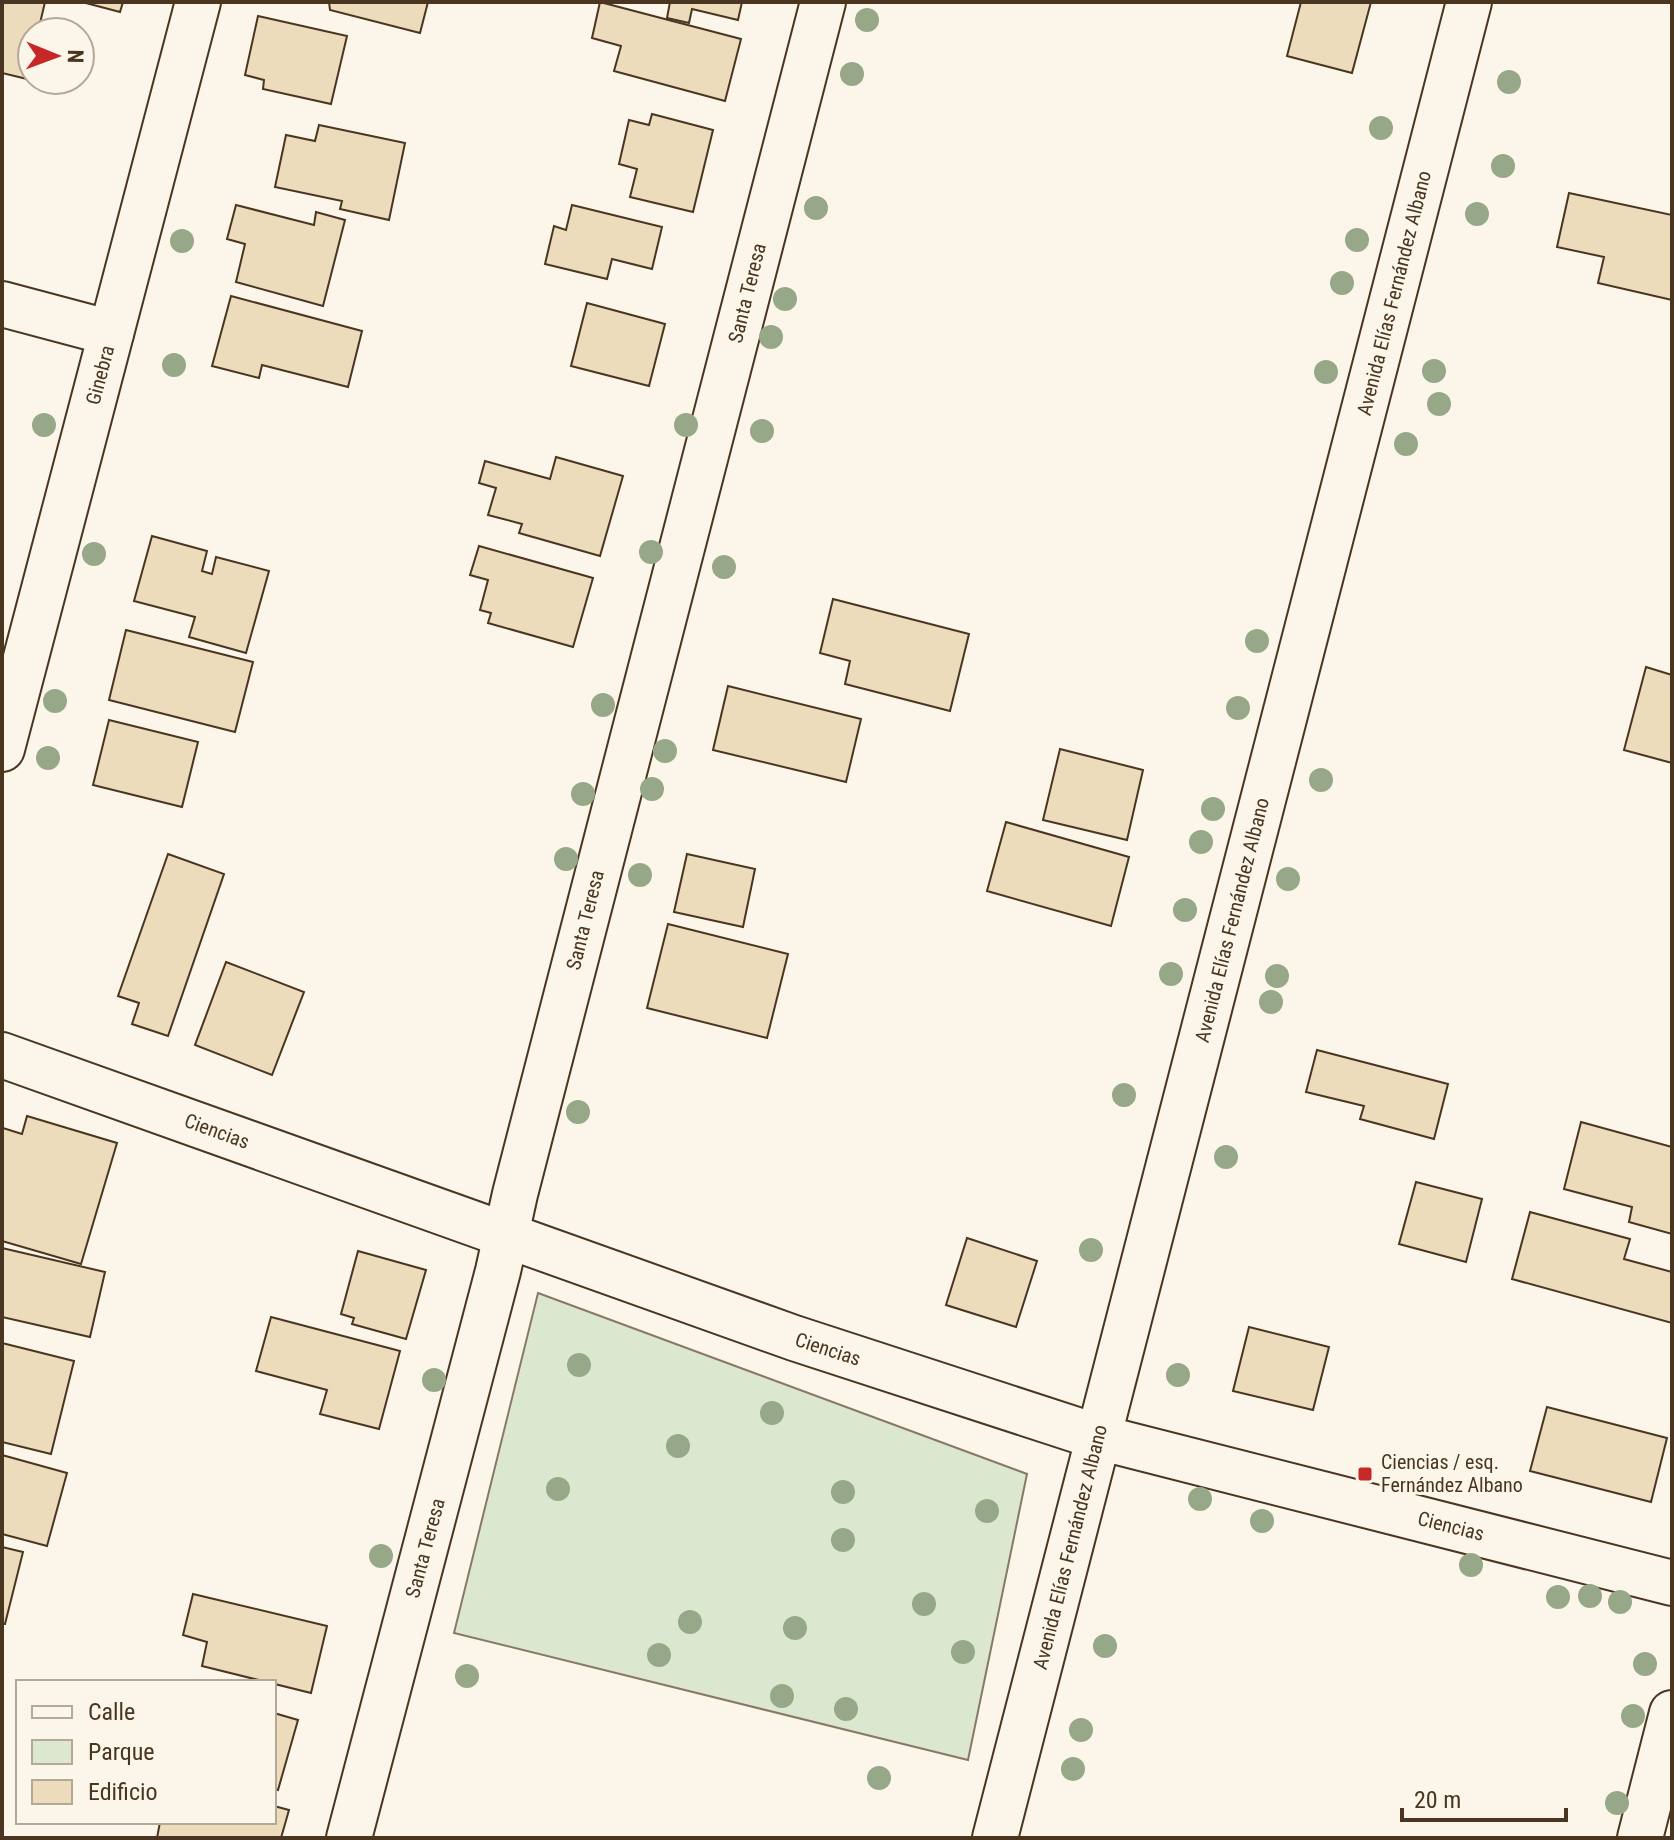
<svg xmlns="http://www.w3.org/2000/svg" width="1674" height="1840" viewBox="0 0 1674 1840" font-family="'Roboto Condensed',sans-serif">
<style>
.green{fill:#dce7d0;stroke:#887966;stroke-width:2}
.building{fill:#ecdcbc;stroke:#4a3520;stroke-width:2}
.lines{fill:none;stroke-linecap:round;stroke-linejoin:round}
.street-casing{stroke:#4a3520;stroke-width:48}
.secondary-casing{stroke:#4a3520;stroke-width:48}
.street{stroke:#fbf6e9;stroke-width:44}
.secondary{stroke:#fbf6e9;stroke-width:44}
.tree{fill:#96a887}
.poi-dot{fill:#c62828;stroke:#fbf6e9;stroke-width:3}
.labels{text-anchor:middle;stroke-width:6;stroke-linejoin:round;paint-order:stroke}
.street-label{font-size:20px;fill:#4a3520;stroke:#fbf6e9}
.poi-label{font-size:20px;fill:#4a3520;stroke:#fbf6e9;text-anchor:start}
</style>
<rect width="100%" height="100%" fill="#fbf6e9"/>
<path class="green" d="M 538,1293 L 1027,1474 L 968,1760 L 454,1633 Z"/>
<g class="building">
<path d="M 2,2 L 45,2 L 38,32 L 32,32 L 32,56 L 27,79 L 2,73 Z"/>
<path d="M 82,2 L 123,2 L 120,12 Z"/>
<path d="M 329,2 L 428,2 L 420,33 L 330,10 Z"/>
<path d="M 600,2 L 741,39 L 725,101 L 614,71 L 621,46 L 592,38 Z"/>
<path d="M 670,2 L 742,2 L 738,20 L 692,9 L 689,23 L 667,18 Z"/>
<path d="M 1301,2 L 1371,2 L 1352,73 L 1287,56 Z"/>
<path d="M 258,16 L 347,36 L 331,104 L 263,89 L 264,80 L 245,75 Z"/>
<path d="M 652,114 L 713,130 L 693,212 L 630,197 L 637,169 L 619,164 L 629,120 L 649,125 Z"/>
<path d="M 319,125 L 405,143 L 389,220 L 340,209 L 342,201 L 275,187 L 286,135 L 315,141 Z"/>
<path d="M 1569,193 L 1672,215 L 1672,300 L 1598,283 L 1604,257 L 1557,247 Z"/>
<path d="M 236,205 L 314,225 L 316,212 L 345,220 L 323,306 L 236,282 L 245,244 L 227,239 Z"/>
<path d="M 572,205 L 662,227 L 652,269 L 612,259 L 607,279 L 545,264 L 554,226 L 566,230 Z"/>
<path d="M 231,296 L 362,331 L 348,387 L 262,365 L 259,378 L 212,366 Z"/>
<path d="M 587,303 L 665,324 L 649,386 L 571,366 Z"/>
<path d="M 556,457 L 623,476 L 600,556 L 519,533 L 522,524 L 488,515 L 496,488 L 479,483 L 485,461 L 550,479 Z"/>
<path d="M 152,536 L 207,551 L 202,571 L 212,574 L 216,557 L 269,571 L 246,653 L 189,637 L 195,617 L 134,601 Z"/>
<path d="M 479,546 L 593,578 L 573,647 L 488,623 L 491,613 L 480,610 L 488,580 L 470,575 Z"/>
<path d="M 833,599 L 969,634 L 950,711 L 845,684 L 850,661 L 820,653 Z"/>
<path d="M 126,630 L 253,662 L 235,732 L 109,700 Z"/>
<path d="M 1646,667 L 1672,675 L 1672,763 L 1624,750 Z"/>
<path d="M 728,686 L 861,719 L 846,782 L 713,750 Z"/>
<path d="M 109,720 L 198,742 L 182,807 L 93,785 Z"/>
<path d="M 1060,749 L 1143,770 L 1127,840 L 1043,820 Z"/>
<path d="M 1006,822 L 1129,857 L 1111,926 L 987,891 Z"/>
<path d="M 168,854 L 224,874 L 168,1036 L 132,1024 L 139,1003 L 118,996 Z"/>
<path d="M 687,854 L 755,869 L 743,927 L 674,912 Z"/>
<path d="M 668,924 L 788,954 L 767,1038 L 647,1008 Z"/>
<path d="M 226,962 L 304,992 L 272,1075 L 195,1045 Z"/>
<path d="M 1317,1050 L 1448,1084 L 1434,1139 L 1360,1119 L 1364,1106 L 1306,1092 Z"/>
<path d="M 27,1116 L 117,1143 L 81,1264 L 2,1241 L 2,1131 L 3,1128 L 22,1134 Z"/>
<path d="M 1581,1122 L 1672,1147 L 1672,1234 L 1629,1222 L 1632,1207 L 1564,1189 Z"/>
<path d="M 1416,1182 L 1482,1199 L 1466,1262 L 1399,1244 Z"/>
<path d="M 1530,1212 L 1630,1239 L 1624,1259 L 1672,1272 L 1672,1323 L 1512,1279 Z"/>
<path d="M 967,1238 L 1037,1261 L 1016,1327 L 946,1305 Z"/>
<path d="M 2,1248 L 105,1272 L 90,1337 L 2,1317 Z"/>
<path d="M 358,1251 L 426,1270 L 406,1339 L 352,1324 L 354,1318 L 341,1314 Z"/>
<path d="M 271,1317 L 400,1351 L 379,1429 L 320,1414 L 327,1390 L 256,1371 Z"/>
<path d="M 1249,1327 L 1329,1347 L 1313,1410 L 1233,1391 Z"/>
<path d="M 2,1343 L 74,1361 L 51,1454 L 2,1442 Z"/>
<path d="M 1547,1407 L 1667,1438 L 1651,1502 L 1530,1471 Z"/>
<path d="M 2,1455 L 67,1473 L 47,1546 L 2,1534 Z"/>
<path d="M 2,1547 L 23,1552 L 5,1624 L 2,1624 Z"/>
<path d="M 193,1594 L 327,1626 L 311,1693 L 202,1666 L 207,1642 L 183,1635 Z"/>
<path d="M 274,1713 L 298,1720 L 278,1790 L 274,1789 Z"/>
<path d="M 274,1806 L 289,1810 L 281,1838 L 157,1838 L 160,1822 L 274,1822 Z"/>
</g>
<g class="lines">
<g class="street-casing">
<g id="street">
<path d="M 2,304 L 111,333"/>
<path d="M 2,749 L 198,2"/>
<path d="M 349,1838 L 498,1271 L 515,1194 L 823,2"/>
<path d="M 1640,1838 L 1672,1713"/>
</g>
</g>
<g class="secondary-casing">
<g id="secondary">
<path d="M 2,1055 L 794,1338 L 1098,1437 L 1672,1583"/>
<path d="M 995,1838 L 1469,2"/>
</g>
</g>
<use href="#street" class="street"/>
<use href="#secondary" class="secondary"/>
</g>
<g class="tree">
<circle cx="867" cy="20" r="12"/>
<circle cx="852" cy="74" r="12"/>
<circle cx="1509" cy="82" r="12"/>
<circle cx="1381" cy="128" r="12"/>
<circle cx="1503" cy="166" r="12"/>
<circle cx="816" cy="208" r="12"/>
<circle cx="1477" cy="214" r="12"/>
<circle cx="1357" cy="240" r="12"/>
<circle cx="182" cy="241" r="12"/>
<circle cx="1342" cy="283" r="12"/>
<circle cx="785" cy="299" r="12"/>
<circle cx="771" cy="337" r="12"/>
<circle cx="174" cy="365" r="12"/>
<circle cx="1434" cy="371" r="12"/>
<circle cx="1326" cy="372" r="12"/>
<circle cx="1439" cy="404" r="12"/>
<circle cx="44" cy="425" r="12"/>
<circle cx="686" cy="425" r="12"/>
<circle cx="762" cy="431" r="12"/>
<circle cx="1406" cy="444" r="12"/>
<circle cx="651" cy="552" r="12"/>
<circle cx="94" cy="554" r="12"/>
<circle cx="724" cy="567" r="12"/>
<circle cx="1257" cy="641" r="12"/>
<circle cx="55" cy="701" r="12"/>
<circle cx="603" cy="705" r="12"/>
<circle cx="1238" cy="708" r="12"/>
<circle cx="665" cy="751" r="12"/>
<circle cx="48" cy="758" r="12"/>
<circle cx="1321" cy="780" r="12"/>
<circle cx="652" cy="789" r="12"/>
<circle cx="583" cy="794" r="12"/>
<circle cx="1213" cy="809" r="12"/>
<circle cx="1201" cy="842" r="12"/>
<circle cx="566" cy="859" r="12"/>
<circle cx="640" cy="875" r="12"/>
<circle cx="1288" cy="879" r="12"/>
<circle cx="1185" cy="910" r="12"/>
<circle cx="1171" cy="974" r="12"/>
<circle cx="1277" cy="976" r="12"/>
<circle cx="1271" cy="1002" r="12"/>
<circle cx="1124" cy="1095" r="12"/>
<circle cx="578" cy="1112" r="12"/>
<circle cx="1226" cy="1157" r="12"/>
<circle cx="1091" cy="1250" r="12"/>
<circle cx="579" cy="1365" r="12"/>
<circle cx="1178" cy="1375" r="12"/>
<circle cx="434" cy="1380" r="12"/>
<circle cx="772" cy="1413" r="12"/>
<circle cx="678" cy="1446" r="12"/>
<circle cx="558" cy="1489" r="12"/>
<circle cx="843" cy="1492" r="12"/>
<circle cx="1200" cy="1499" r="12"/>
<circle cx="987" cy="1511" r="12"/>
<circle cx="1262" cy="1521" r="12"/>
<circle cx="843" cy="1540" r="12"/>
<circle cx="381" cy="1556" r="12"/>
<circle cx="1471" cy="1565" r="12"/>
<circle cx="1590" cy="1596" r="12"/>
<circle cx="1558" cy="1597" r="12"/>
<circle cx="1620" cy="1602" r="12"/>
<circle cx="924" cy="1604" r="12"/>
<circle cx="690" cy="1622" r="12"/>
<circle cx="795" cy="1628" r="12"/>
<circle cx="1105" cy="1646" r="12"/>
<circle cx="963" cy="1652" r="12"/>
<circle cx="659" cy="1655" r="12"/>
<circle cx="1645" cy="1664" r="12"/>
<circle cx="467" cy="1676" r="12"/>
<circle cx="782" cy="1696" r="12"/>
<circle cx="846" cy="1709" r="12"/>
<circle cx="1633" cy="1716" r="12"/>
<circle cx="1081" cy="1730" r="12"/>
<circle cx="1073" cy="1769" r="12"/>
<circle cx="879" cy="1778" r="12"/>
<circle cx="1617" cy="1803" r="12"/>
</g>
<rect class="poi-dot" x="1357" y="1466" width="16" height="16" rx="4"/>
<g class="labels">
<g class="street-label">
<text transform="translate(747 293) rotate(-76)" y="7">Santa Teresa</text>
<text transform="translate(1394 293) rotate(-76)" y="7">Avenida Elías Fernández Albano</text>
<text transform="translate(100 375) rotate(-75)" y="7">Ginebra</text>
<text transform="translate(585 920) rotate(-76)" y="7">Santa Teresa</text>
<text transform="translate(1232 920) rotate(-76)" y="7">Avenida Elías Fernández Albano</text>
<text transform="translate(217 1131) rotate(20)" y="7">Ciencias</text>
<text transform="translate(828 1349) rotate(18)" y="7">Ciencias</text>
<text transform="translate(1451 1526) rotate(14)" y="7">Ciencias</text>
<text transform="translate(1070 1547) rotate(-76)" y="7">Avenida Elías Fernández Albano</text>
<text transform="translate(425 1548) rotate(-75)" y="7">Santa Teresa</text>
</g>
<g class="poi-label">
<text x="1381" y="1469">Ciencias / esq.<tspan x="1381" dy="23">Fernández Albano</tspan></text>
</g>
</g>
<rect width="1674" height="1840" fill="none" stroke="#4a3520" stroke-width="8"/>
<rect x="16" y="1680" width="260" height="144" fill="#fbf6e9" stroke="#b4a999" stroke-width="2"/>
<rect x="32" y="1706" width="40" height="12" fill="#fbf6e9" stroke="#b4a999" stroke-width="2"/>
<text x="88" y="1720" font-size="24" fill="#4a3520">Calle</text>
<rect x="32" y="1740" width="40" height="24" fill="#dce7d0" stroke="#b4a999" stroke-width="2"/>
<text x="88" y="1760" font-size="24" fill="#4a3520">Parque</text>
<rect x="32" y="1780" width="40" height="24" fill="#ecdcbc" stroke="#b4a999" stroke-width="2"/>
<text x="88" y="1800" font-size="24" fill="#4a3520">Edificio</text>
<g transform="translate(56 56) rotate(91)"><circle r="38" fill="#fbf6e9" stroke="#b4a999" stroke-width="2"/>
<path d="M0-6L14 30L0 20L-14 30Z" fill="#c62828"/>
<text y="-12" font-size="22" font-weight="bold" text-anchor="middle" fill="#4a3520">N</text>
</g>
<path d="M1402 1808v12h164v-12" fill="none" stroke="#4a3520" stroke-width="4"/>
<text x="1414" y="1808" font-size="24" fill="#4a3520" stroke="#fbf6e9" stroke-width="6" paint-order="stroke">20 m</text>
</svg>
